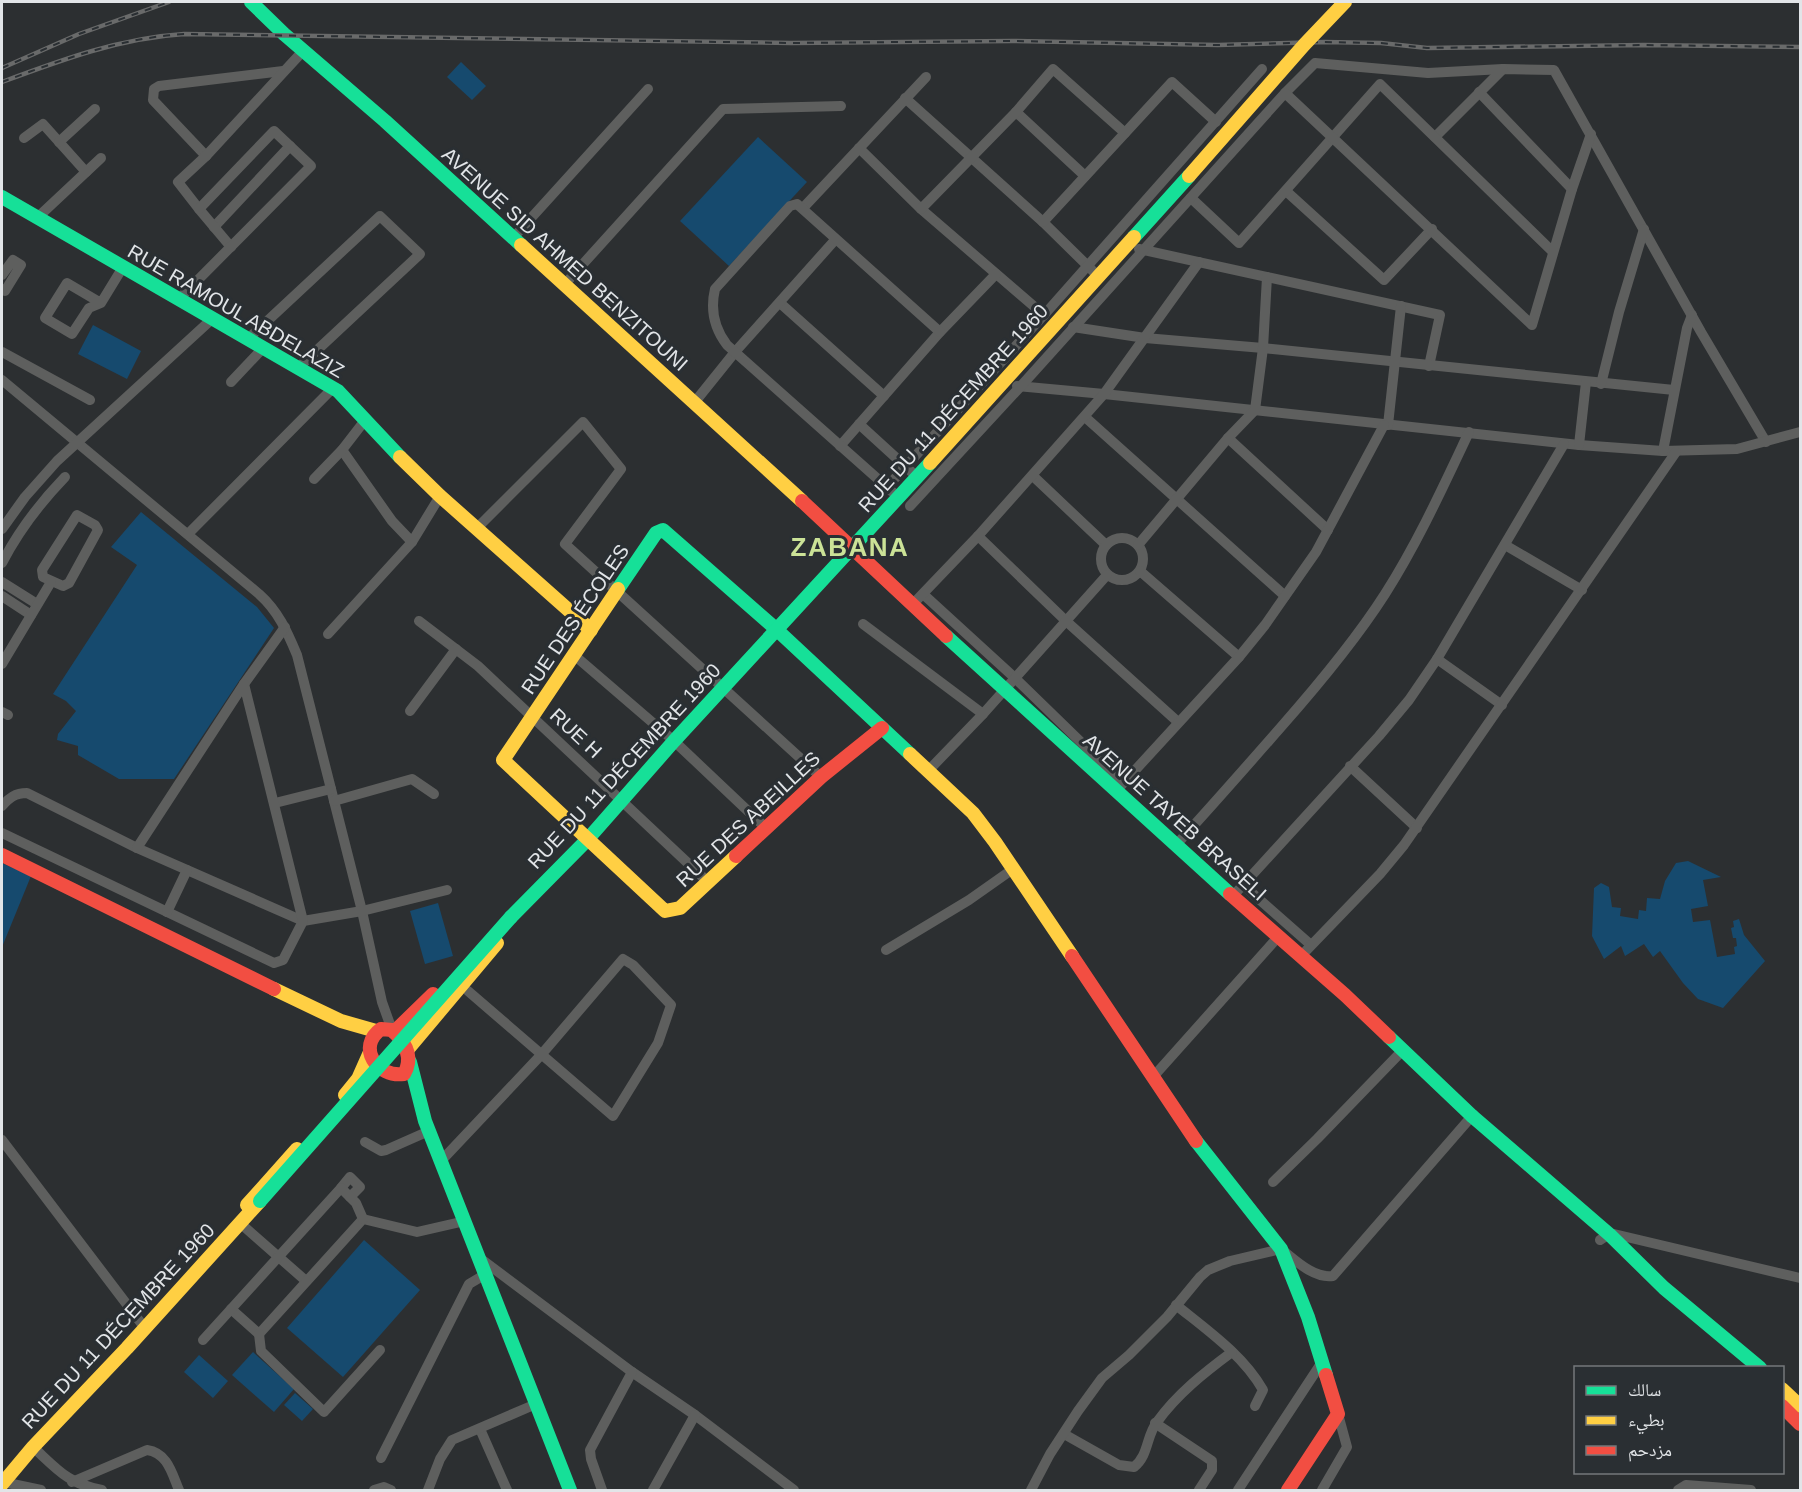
<svg xmlns="http://www.w3.org/2000/svg" width="1802" height="1492" viewBox="0 0 1802 1492" font-family="Helvetica,'Noto Naskh Arabic',sans-serif">
<style>
.green{fill:#164a6e}
.lines{fill:none;stroke-linecap:round;stroke-linejoin:round}
.street{stroke:#5e5f5e;stroke-width:10}
.fast{stroke:#16e098;stroke-width:14}
.slow{stroke:#ffcf43;stroke-width:14}
.jam{stroke:#f24e42;stroke-width:14}
.rail-casing{stroke:#696a6a;stroke-width:4.5}
.rail{stroke:#2a2f33;stroke-width:2;stroke-dasharray:7;stroke-linecap:butt}
.fast-bridge{stroke:#16e098;stroke-width:14}
.slow-bridge{stroke:#ffcf43;stroke-width:14}
.labels{text-anchor:middle;stroke-width:6;stroke-linejoin:round;paint-order:stroke}
.street-label{font-size:20px;fill:#e2e5e8;stroke:#2a2f33}
.district-label{font-size:26px;font-weight:bold;letter-spacing:1.5px;fill:#cbe297;stroke:#2a2f33}
</style>
<rect width="100%" height="100%" fill="#2c2f31"/>
<g class="green">
<path d="M 461,62 L 486,86 L 472,100 L 447,77 Z"/>
<path d="M 758,137 L 807,182 L 729,266 L 680,221 Z"/>
<path d="M 93,325 L 141,351 L 127,379 L 78,354 Z"/>
<path d="M 141,512 L 257,607 L 274,628 L 174,779 L 119,779 L 78,755 L 78,746 L 57,740 L 58,734 L 76,711 L 66,701 L 53,694 L 137,565 L 111,547 Z"/>
<path d="M 1688,861 L 1721,877 L 1703,880 L 1708,906 L 1691,909 L 1693,922 L 1710,920 L 1717,957 L 1735,954 L 1734,947 L 1737,946 L 1736,938 L 1733,938 L 1731,928 L 1734,927 L 1733,921 L 1739,919 L 1744,935 L 1765,961 L 1723,1008 L 1698,999 L 1683,983 L 1660,951 L 1653,957 L 1644,944 L 1625,956 L 1621,946 L 1604,959 L 1592,936 L 1594,888 L 1601,883 L 1609,887 L 1612,907 L 1621,908 L 1620,916 L 1638,919 L 1639,910 L 1646,911 L 1647,898 L 1660,899 L 1665,881 L 1676,863 Z"/>
<path d="M 2,863 L 31,876 L 2,947 Z"/>
<path d="M 438,903 L 453,956 L 425,964 L 410,911 Z"/>
<path d="M 364,1240 L 420,1290 L 343,1377 L 287,1328 Z"/>
<path d="M 253,1352 L 294,1389 L 274,1412 L 232,1375 Z"/>
<path d="M 199,1355 L 228,1381 L 213,1398 L 184,1372 Z"/>
<path d="M 295,1393 L 313,1409 L 302,1421 L 284,1405 Z"/>
</g>
<g class="lines">
<g class="street">
<path d="M 1479,92 L 1572,189"/>
<path d="M 1285,93 L 1315,63 L 1428,73 L 1503,69 L 1554,70 L 1701,332 L 1766,442"/>
<path d="M 905,98 L 1043,222 L 1099,277"/>
<path d="M 1016,112 L 1085,176"/>
<path d="M 1435,137 L 1503,69"/>
<path d="M 24,138 L 43,124 L 86,172"/>
<path d="M 59,142 L 95,109"/>
<path d="M 859,148 L 921,209 L 1044,315"/>
<path d="M 206,156 L 153,100 L 154,89 L 159,86 L 283,71"/>
<path d="M 1286,191 L 1384,280 L 1432,229"/>
<path d="M 1191,198 L 1239,243 L 1380,84 L 1553,252"/>
<path d="M 803,208 L 926,77"/>
<path d="M 921,209 L 1016,112 L 1053,69 L 1125,133"/>
<path d="M 37,218 L 101,158"/>
<path d="M 1043,222 L 1172,82 L 1216,122"/>
<path d="M 214,227 L 290,146"/>
<path d="M 513,238 L 648,89"/>
<path d="M 231,247 L 199,209 L 178,182 L 206,156 L 303,51"/>
<path d="M 1139,249 L 1440,315 L 1429,366"/>
<path d="M 2,275 L 13,260 L 21,265 L 5,291 L 2,289"/>
<path d="M 564,285 L 723,109 L 841,106"/>
<path d="M 178,300 L 311,166 L 274,131 L 199,209"/>
<path d="M 101,303 L 67,283 L 45,318 L 72,334 L 89,308 L 101,303 L 123,267"/>
<path d="M 780,303 L 884,396"/>
<path d="M 1073,327 L 1145,338 L 1263,348 L 1674,390"/>
<path d="M 249,338 L 380,216 L 420,254 L 299,367"/>
<path d="M 2,352 L 90,400"/>
<path d="M 2,380 L 259,594 C 278,611 287,631 297,655 L 362,911 L 382,1002 L 392,1030"/>
<path d="M 231,382 L 264,347"/>
<path d="M 1601,384 L 1619,312 L 1644,229"/>
<path d="M 1017,386 L 1104,394 L 1579,445 L 1663,451 L 1737,449 L 1800,432"/>
<path d="M 694,403 L 735,352 L 835,240"/>
<path d="M 1085,417 L 1285,596"/>
<path d="M 859,424 L 916,476"/>
<path d="M 1388,425 L 1401,306"/>
<path d="M 1228,438 L 1328,530"/>
<path d="M 1579,445 L 1586,382"/>
<path d="M 840,446 L 940,332 L 996,274"/>
<path d="M 342,450 L 392,521 L 412,542"/>
<path d="M 1663,451 L 1687,328 L 1692,315"/>
<path d="M 1033,476 L 1106,545"/>
<path d="M 314,479 L 342,450 L 366,419"/>
<path d="M 887,487 L 1044,315 L 1262,69"/>
<path d="M 897,496 L 727,345 C 714,328 710,310 715,289 L 790,206 L 797,204 L 940,332"/>
<path d="M 910,506 L 1021,386 L 1285,93 L 1532,325 L 1572,189 L 1591,134"/>
<path d="M 77,515 L 95,525 L 98,530 L 69,583 L 63,586 L 43,577 L 42,570 Z"/>
<path d="M 2,529 L 25,497 L 57,461 L 212,319"/>
<path d="M 476,529 L 583,422 L 621,469 L 565,544 L 821,777"/>
<path d="M 188,534 L 333,388"/>
<path d="M 978,536 L 1066,621 L 1178,722"/>
<circle cx="1122" cy="559" r="21"/>
<path d="M 1138,545 L 1228,438 L 1255,410 L 1263,348 L 1267,277"/>
<path d="M 1505,545 L 1582,590"/>
<path d="M 2,563 C 19,530 39,504 65,477"/>
<path d="M 1140,571 L 1239,657"/>
<path d="M 2,582 L 37,604"/>
<path d="M 923,594 L 1015,678 L 1123,783"/>
<path d="M 2,596 L 31,615"/>
<path d="M 912,605 L 978,536 L 1104,394 L 1199,262"/>
<path d="M 419,621 L 478,666 L 708,882"/>
<path d="M 863,624 L 983,714"/>
<path d="M 328,634 L 412,542 L 440,496"/>
<path d="M 574,655 L 674,741 L 766,828"/>
<path d="M 1437,659 L 1502,705"/>
<path d="M 2,664 L 51,582"/>
<path d="M 244,684 L 285,627"/>
<path d="M 410,711 L 456,649"/>
<path d="M 2,712 L 8,715"/>
<path d="M 1350,766 L 1417,828"/>
<path d="M 928,771 L 983,714 L 1107,575"/>
<path d="M 1116,791 L 1239,657 L 1265,625 L 1316,552 L 1384,425"/>
<path d="M 334,801 L 412,779 L 434,794"/>
<path d="M 275,803 L 331,789"/>
<path d="M 2,806 C 9,798 15,793 27,793 L 137,848 L 303,921 L 362,911 L 447,890"/>
<path d="M 2,833 L 274,963 L 283,960 L 303,921 L 244,684 L 137,848"/>
<path d="M 1175,846 C 1211,807 1246,767 1281,727 C 1318,685 1355,641 1385,594 C 1418,542 1443,487 1469,432"/>
<path d="M 1243,885 L 1311,945"/>
<path d="M 1232,897 L 1379,736 L 1409,700 L 1437,659 L 1564,444"/>
<path d="M 167,912 L 187,870"/>
<path d="M 886,950 L 969,900 L 1013,869"/>
<path d="M 1301,956 L 1380,874 L 1404,845 L 1676,452"/>
<path d="M 1153,1077 L 1279,936"/>
<path d="M 2,1140 L 144,1327"/>
<path d="M 365,1142 L 381,1151 L 386,1150 L 429,1131"/>
<path d="M 441,1161 L 541,1055 L 623,959 L 633,965 L 671,1005 L 658,1043 L 613,1116 L 468,991"/>
<path d="M 1273,1182 L 1317,1139 L 1402,1051"/>
<path d="M 341,1188 L 350,1177 L 360,1187 L 350,1197"/>
<path d="M 240,1223 L 306,1281"/>
<path d="M 1600,1240 L 1606,1236 L 1614,1234 L 1800,1278"/>
<path d="M 481,1259 L 632,1372 L 695,1415 L 794,1490"/>
<path d="M 1176,1305 C 1207,1330 1243,1355 1263,1390 L 1255,1406"/>
<path d="M 231,1309 L 259,1334 L 363,1219 L 417,1232 L 465,1221"/>
<path d="M 259,1334 L 261,1351 L 324,1412 L 380,1350"/>
<path d="M 203,1340 L 341,1188 L 356,1203 L 363,1219"/>
<path d="M 1155,1423 L 1212,1461 L 1212,1470 L 1199,1490"/>
<path d="M 480,1429 L 507,1490"/>
<path d="M 1064,1434 L 1119,1465 L 1134,1467 C 1149,1455 1146,1436 1157,1422 C 1177,1394 1205,1372 1232,1352"/>
<path d="M 33,1447 C 57,1469 68,1484 102,1490"/>
<path d="M 381,1458 L 469,1284 L 486,1274"/>
<path d="M 3,1482 L 41,1490"/>
<path d="M 72,1482 L 147,1450 C 168,1453 172,1474 179,1490"/>
<path d="M 374,1490 L 384,1487 L 391,1490"/>
<path d="M 428,1490 L 440,1459 L 452,1440 L 536,1404"/>
<path d="M 602,1490 L 591,1459 L 590,1450 L 632,1372"/>
<path d="M 653,1490 L 695,1415"/>
<path d="M 1031,1490 L 1050,1454 L 1078,1411 L 1102,1378 L 1129,1355 L 1167,1317 L 1200,1277 L 1208,1270 L 1230,1261 L 1281,1249 C 1295,1260 1314,1279 1333,1276 L 1472,1116"/>
<path d="M 1238,1490 L 1322,1362"/>
<path d="M 1322,1490 L 1347,1447 L 1338,1414"/>
<path d="M 1678,1490 L 1686,1485 L 1751,1490"/>
</g>
<g class="fast">
<path d="M 251,2 L 284,34 L 385,121 L 521,245"/>
<path d="M 2,197 L 338,391 L 400,457"/>
<path d="M 1134,237 L 1189,176"/>
<path d="M 618,589 L 656,533 L 663,530 L 776,629 L 910,754"/>
<path d="M 946,636 L 1230,894"/>
<path d="M 511,917 L 587,840 L 674,741 L 930,463"/>
<path d="M 1389,1037 L 1472,1116"/>
<path d="M 410,1062 L 425,1121 L 570,1490"/>
<path d="M 1472,1116 L 1610,1235 L 1664,1288 L 1760,1368"/>
<path d="M 1196,1141 L 1281,1249 L 1308,1317 L 1326,1375"/>
</g>
<g class="slow">
<path d="M 521,245 L 802,501"/>
<path d="M 400,457 L 440,496 L 591,630"/>
<path d="M 930,463 L 1134,237"/>
<path d="M 618,589 L 503,760 L 665,911 L 680,908 L 736,856"/>
<path d="M 910,754 L 973,813 L 995,842 L 1072,956"/>
<path d="M 274,989 L 341,1021 L 376,1031"/>
<path d="M 408,1049 L 497,943"/>
<path d="M 345,1095 L 358,1079 L 370,1052"/>
<path d="M 247,1205 L 297,1149"/>
<path d="M 1782,1389 L 1800,1406"/>
<path d="M 2,1484 L 33,1447 L 127,1348 L 260,1201"/>
</g>
<g class="jam">
<path d="M 802,501 L 946,636"/>
<path d="M 2,855 L 274,989"/>
<path d="M 736,856 L 821,777 L 882,728"/>
<path d="M 1230,894 L 1345,995 L 1389,1037"/>
<path d="M 1072,956 L 1196,1141"/>
<path d="M 381,1029 L 392,1030 C 405,1042 414,1057 404,1074 C 377,1078 356,1047 381,1029 Z"/>
<path d="M 394,1032 L 433,994"/>
<path d="M 1782,1406 L 1800,1424"/>
<path d="M 1288,1490 L 1338,1414 L 1326,1375"/>
</g>
<g class="rail-casing">
<g id="rail">
<path d="M 2,68 L 79,34 L 169,2"/>
<path d="M 2,82 C 61,60 120,38 184,34 L 791,43 L 1012,41 L 1218,45 L 1324,42 L 1381,43 L 1427,48 L 1643,45 L 1800,47"/>
</g>
</g>
<use href="#rail" class="rail"/>
<path class="fast-bridge" d="M 260,1201 L 511,917"/>
<path class="slow-bridge" d="M 1189,176 L 1304,45 L 1345,2"/>
</g>
<g class="labels">
<g class="street-label">
<text transform="translate(565 259) rotate(42)" y="7">AVENUE SID AHMED BENZITOUNI</text>
<text transform="translate(236 311) rotate(30)" y="7">RUE RAMOUL ABDELAZIZ</text>
<text transform="translate(953 408) rotate(-48)" y="7">RUE DU 11 DÉCEMBRE 1960</text>
<text transform="translate(575 619) rotate(-56)" y="7">RUE DES ÉCOLES</text>
<text transform="translate(576 733) rotate(43)" y="7">RUE H</text>
<text transform="translate(624 766) rotate(-47)" y="7">RUE DU 11 DÉCEMBRE 1960</text>
<text transform="translate(1175 817) rotate(42)" y="7">AVENUE TAYEB BRASELI</text>
<text transform="translate(748 819) rotate(-43)" y="7">RUE DES ABEILLES</text>
<text transform="translate(118 1326) rotate(-47)" y="7">RUE DU 11 DÉCEMBRE 1960</text>
</g>
<g class="district-label">
<text x="850" y="556">ZABANA</text>
</g>
</g>
<rect width="1802" height="1492" fill="none" stroke="#e2e5e8" stroke-width="6"/>
<rect x="1574" y="1366" width="210" height="108" fill="#2a2f33" stroke="#74787b" stroke-width="1.5"/>
<rect x="1586" y="1386" width="30" height="9" fill="#16e098" stroke="#74787b" stroke-width="1.5"/>
<text x="1628" y="1396" font-size="18" fill="#e2e5e8">سالك</text>
<rect x="1586" y="1416" width="30" height="9" fill="#ffcf43" stroke="#74787b" stroke-width="1.5"/>
<text x="1628" y="1426" font-size="18" fill="#e2e5e8">بطيء</text>
<rect x="1586" y="1446" width="30" height="9" fill="#f24e42" stroke="#74787b" stroke-width="1.5"/>
<text x="1628" y="1456" font-size="18" fill="#e2e5e8">مزدحم</text>
</svg>
